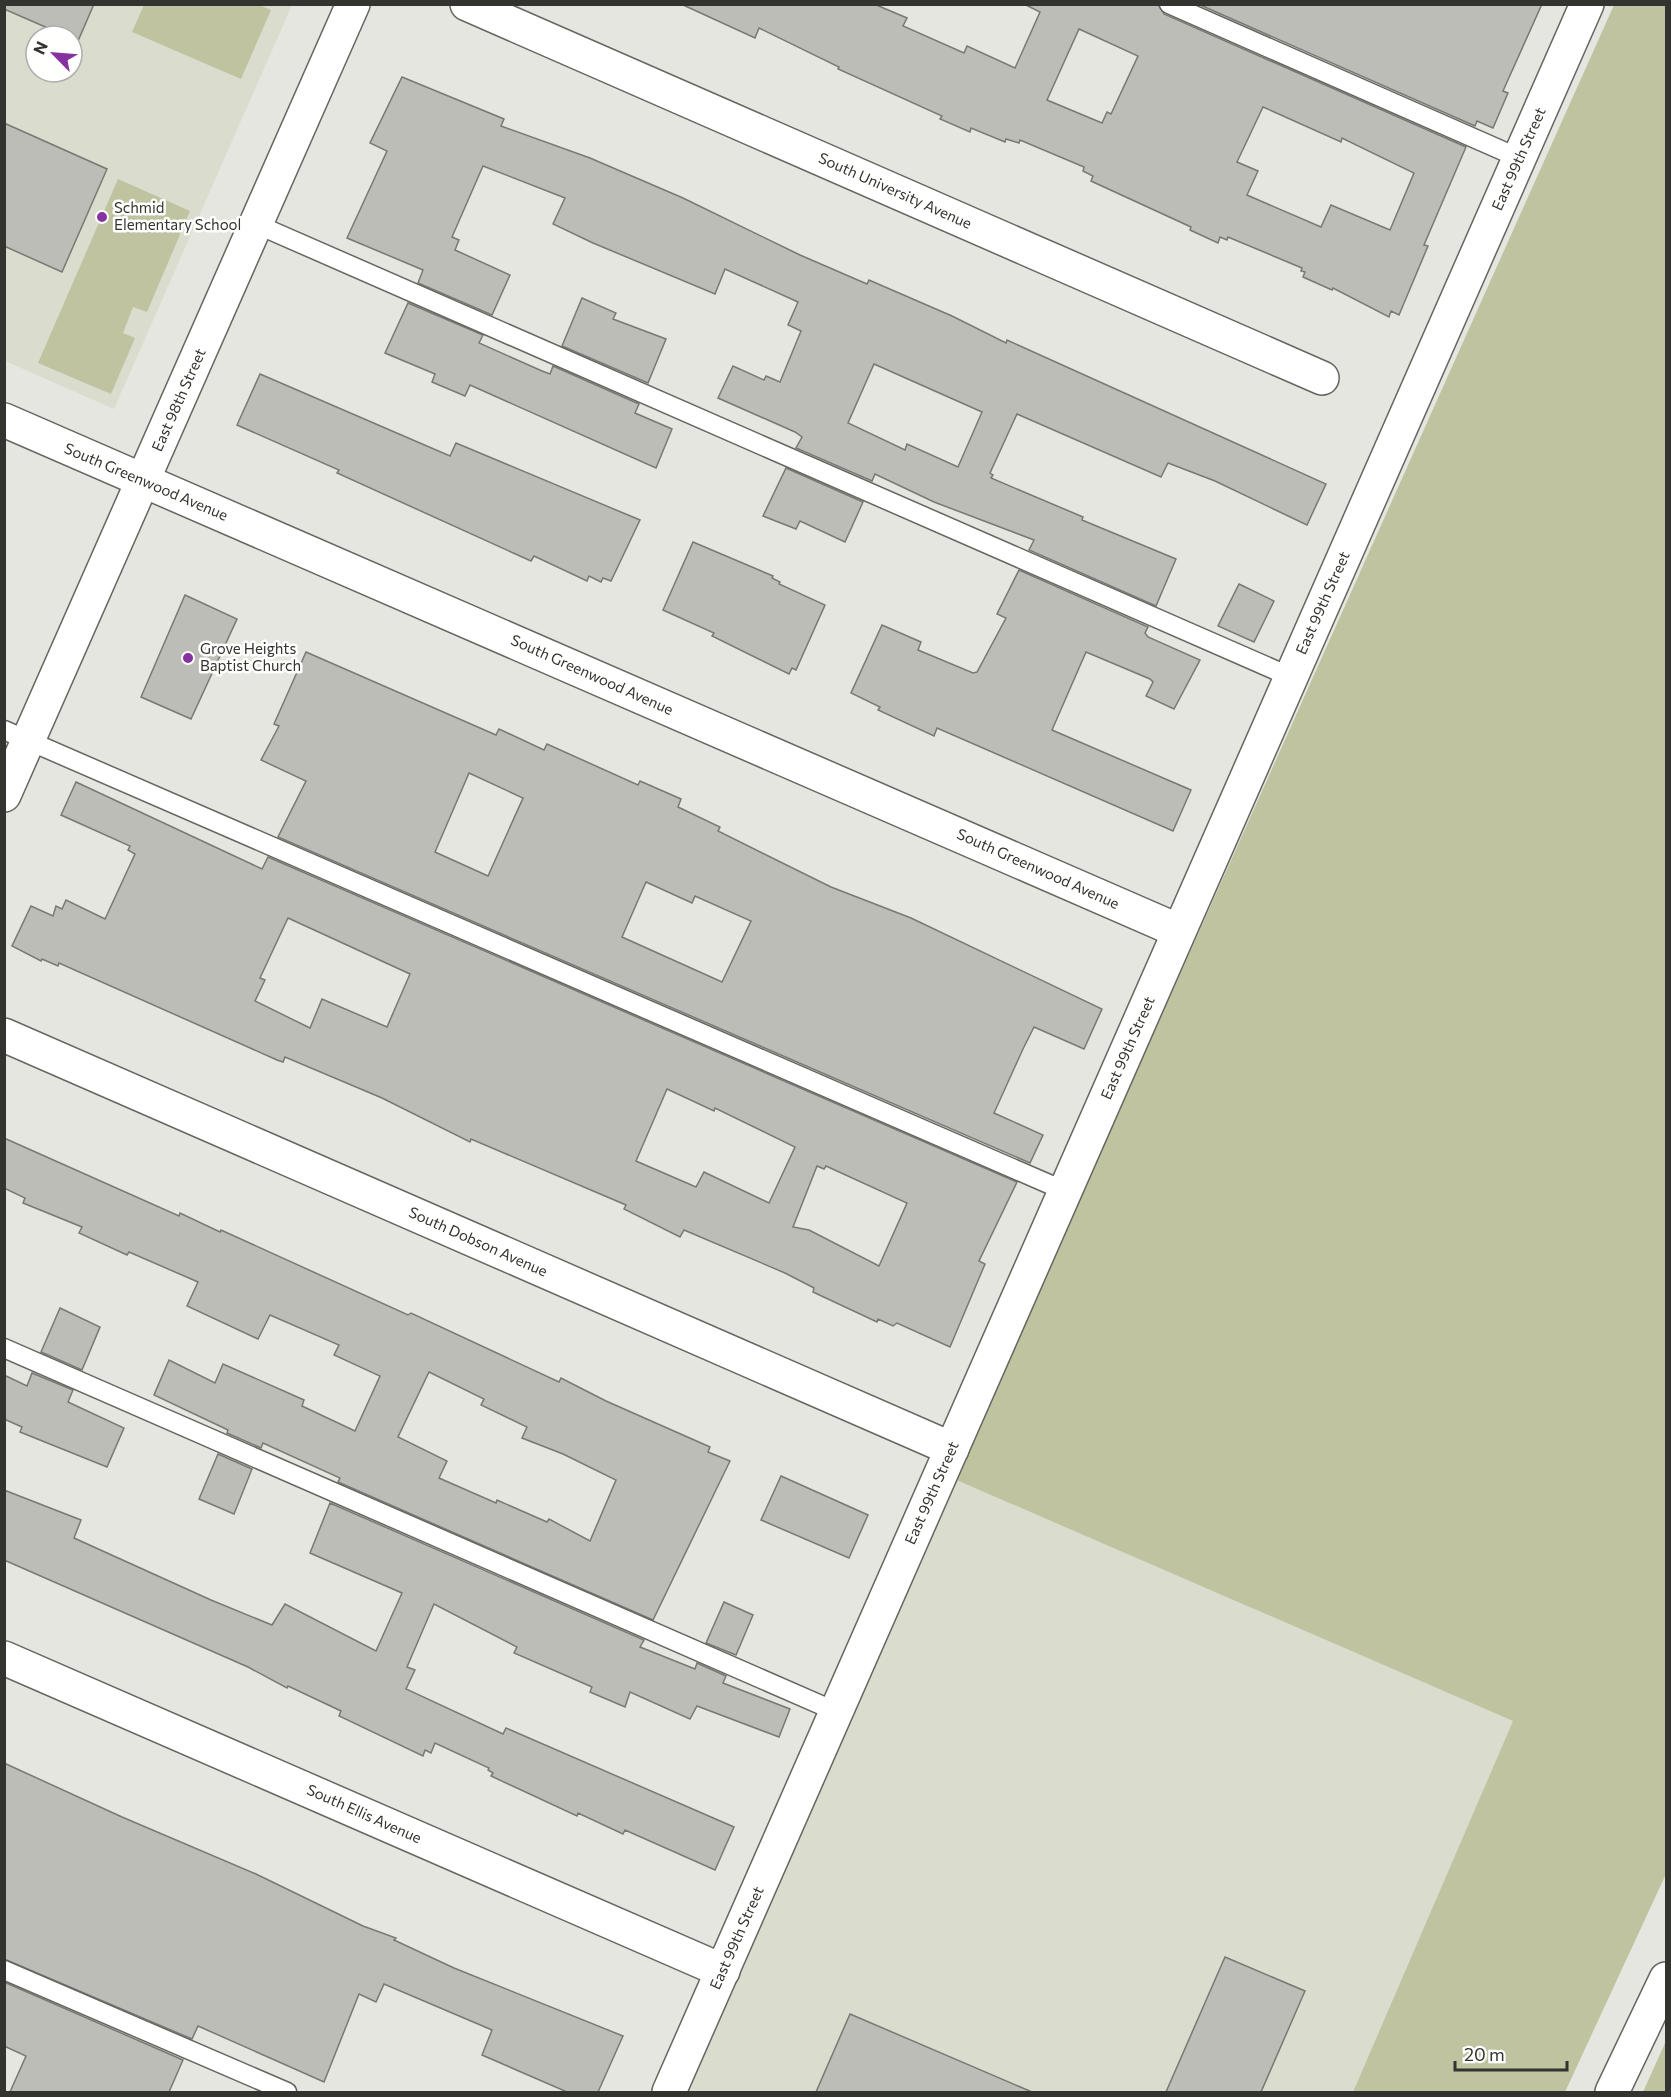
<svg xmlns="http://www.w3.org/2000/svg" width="1671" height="2097" viewBox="0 0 1671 2097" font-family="Commissioner,sans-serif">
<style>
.built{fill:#dadcce;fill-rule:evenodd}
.green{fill:#bfc3a0}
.building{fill:#bcbdb7;stroke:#787973;stroke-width:1.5;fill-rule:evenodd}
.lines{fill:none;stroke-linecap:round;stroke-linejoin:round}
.lane-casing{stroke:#656660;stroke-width:21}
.street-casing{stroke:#656660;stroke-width:36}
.highway-casing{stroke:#656660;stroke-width:36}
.lane{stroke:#fff;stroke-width:18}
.street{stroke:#fff;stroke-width:33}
.highway{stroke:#fff;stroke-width:33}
.poi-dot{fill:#8632a0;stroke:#fffffe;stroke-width:2}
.labels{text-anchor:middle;stroke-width:5;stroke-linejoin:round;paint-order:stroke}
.street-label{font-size:15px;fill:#333330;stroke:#fffffe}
.poi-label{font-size:15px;fill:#333330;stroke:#fffffe;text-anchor:start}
</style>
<rect width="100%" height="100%" fill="#e5e6df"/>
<g class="built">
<path d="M 5,5 L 292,5 L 114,409 L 5,361 ZM 36,36 L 72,36 L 72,72 L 36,72 Z"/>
<path d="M 954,1479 L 1513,1721 L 1353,2092 L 684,2092 Z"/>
</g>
<g class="green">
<path d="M 259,5 L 271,10 L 241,79 L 132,32 L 144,5 Z"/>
<path d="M 1614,5 L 1666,5 L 1666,1874 L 1565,2092 L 1353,2092 L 1513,1721 L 954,1479 Z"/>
<path d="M 118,179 L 190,211 L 147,312 L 133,307 L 123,333 L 135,338 L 111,394 L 38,363 Z"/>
<path d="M 1666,2041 L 1666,2092 L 1643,2092 Z"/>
</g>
<g class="building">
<path d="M 4,4 L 94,4 L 78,41 L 72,36 L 66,36 L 4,9 Z"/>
<path d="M 681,4 L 874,4 L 907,18 L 903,26 L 964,53 L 967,46 L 1015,68 L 1040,12 L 1024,4 L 1158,4 L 1164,14 L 1466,147 L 1424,245 L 1428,246 L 1399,315 L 1391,311 L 1389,317 L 1333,288 L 1332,290 L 1303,277 L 1305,272 L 1301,271 L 1302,268 L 1228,237 L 1227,240 L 1220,237 L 1218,243 L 1190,230 L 1191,227 L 1091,181 L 1093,176 L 1083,171 L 1084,167 L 1020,140 L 1019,143 L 1006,139 L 1005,142 L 971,128 L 970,132 L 940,119 L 942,116 L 838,69 L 839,67 L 759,28 L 755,38 ZM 1079,29 L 1138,56 L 1111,114 L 1107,112 L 1102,123 L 1047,100 ZM 1263,107 L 1341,142 L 1342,138 L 1414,173 L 1390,230 L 1331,205 L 1321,227 L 1247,195 L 1258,171 L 1237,162 Z"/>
<path d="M 1198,4 L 1542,4 L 1503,91 L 1508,93 L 1493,128 L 1477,121 L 1475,126 Z"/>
<path d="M 402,77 L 504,119 L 501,126 L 590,158 L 683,198 L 800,255 L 867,284 L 869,280 L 952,316 L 1006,343 L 1007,340 L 1326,484 L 1307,525 L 1215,481 L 1168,463 L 1161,477 L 1017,414 L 990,473 L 993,475 L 991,478 L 1083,517 L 1082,520 L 1176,559 L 1156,606 L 1029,550 L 1034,540 L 934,502 L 875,474 L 872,481 L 796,448 L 802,437 L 795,432 L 718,398 L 733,366 L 764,380 L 766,376 L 780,382 L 801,331 L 788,325 L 798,302 L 725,269 L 715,294 L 593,243 L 553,224 L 565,198 L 483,166 L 452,237 L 459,240 L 455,250 L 510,275 L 492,315 L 418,283 L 423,270 L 347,238 L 387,151 L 370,143 ZM 874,364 L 982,412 L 958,467 L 907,444 L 905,450 L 848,423 Z"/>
<path d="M 4,123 L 107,169 L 62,272 L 4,246 Z"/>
<path d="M 582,298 L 616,313 L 613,319 L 666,339 L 648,383 L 562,346 Z"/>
<path d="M 408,303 L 483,335 L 479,343 L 542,371 L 550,374 L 553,366 L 639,404 L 635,413 L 672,429 L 656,468 L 470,385 L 465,396 L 432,382 L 435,374 L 385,353 Z"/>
<path d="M 260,374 L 450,456 L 456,443 L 640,520 L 611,581 L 603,578 L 601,582 L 589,576 L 587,581 L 534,556 L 531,561 L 337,473 L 339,470 L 237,425 Z"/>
<path d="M 786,468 L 863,502 L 845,542 L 800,521 L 796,529 L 763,516 Z"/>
<path d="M 693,542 L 773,576 L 772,578 L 780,582 L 779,584 L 825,605 L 796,670 L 792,668 L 789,674 L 712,636 L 714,633 L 663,610 Z"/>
<path d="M 1019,570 L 1148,627 L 1145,633 L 1148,637 L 1200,660 L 1174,709 L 1146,696 L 1153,682 L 1150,679 L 1086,652 L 1052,730 L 1191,790 L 1173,831 L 937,728 L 934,736 L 878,710 L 880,707 L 851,693 L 882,625 L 921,642 L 918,650 L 973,673 L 977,672 L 1006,618 L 997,614 Z"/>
<path d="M 1239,584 L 1274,601 L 1254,642 L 1218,626 Z"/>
<path d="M 185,595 L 237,619 L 191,719 L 141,697 Z"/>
<path d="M 306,652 L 496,735 L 499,729 L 544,750 L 547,744 L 638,785 L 640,781 L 681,799 L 678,807 L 720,827 L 718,831 L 831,887 L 911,918 L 1102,1009 L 1084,1049 L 1034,1027 L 1023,1049 L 994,1113 L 1043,1135 L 1030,1163 L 278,837 L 306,781 L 261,760 L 279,726 L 274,724 ZM 469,773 L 523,798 L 488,876 L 435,852 ZM 646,882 L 692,903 L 695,896 L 751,921 L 722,982 L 622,937 Z"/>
<path d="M 76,782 L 262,869 L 268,857 L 1017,1182 L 979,1261 L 985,1264 L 950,1347 L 897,1323 L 893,1326 L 878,1319 L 877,1322 L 813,1292 L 814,1288 L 785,1273 L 684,1230 L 680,1237 L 624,1209 L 626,1205 L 471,1139 L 470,1142 L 382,1098 L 285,1057 L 283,1062 L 277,1060 L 59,963 L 58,966 L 42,959 L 41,961 L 12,946 L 31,906 L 53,916 L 56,906 L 62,909 L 66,900 L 105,919 L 135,854 L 128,850 L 130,846 L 61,815 ZM 288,918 L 410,974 L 387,1027 L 322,999 L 310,1028 L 255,1001 L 265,980 L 260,978 ZM 667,1089 L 714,1111 L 715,1108 L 795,1147 L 769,1203 L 704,1172 L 696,1187 L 636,1161 ZM 817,1166 L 824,1169 L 826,1166 L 907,1203 L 879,1266 L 809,1230 L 793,1227 Z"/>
<path d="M 4,1138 L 179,1216 L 180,1213 L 220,1232 L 221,1230 L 408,1315 L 411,1313 L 559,1382 L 561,1378 L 606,1401 L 710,1447 L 708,1452 L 730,1461 L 653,1620 L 338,1482 L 340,1478 L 263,1443 L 261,1448 L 227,1433 L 228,1430 L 154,1395 L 169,1360 L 215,1383 L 223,1364 L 304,1400 L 302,1406 L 355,1431 L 380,1376 L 334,1355 L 339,1345 L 270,1315 L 258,1339 L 187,1306 L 198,1282 L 129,1252 L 127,1255 L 79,1233 L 82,1227 L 23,1203 L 25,1198 L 4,1188 ZM 429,1372 L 484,1399 L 481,1405 L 527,1427 L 522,1438 L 563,1454 L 616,1480 L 590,1541 L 549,1519 L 547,1522 L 497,1500 L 496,1503 L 439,1478 L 447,1461 L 398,1437 Z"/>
<path d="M 60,1308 L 100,1327 L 82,1370 L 41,1352 Z"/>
<path d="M 32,1373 L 73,1390 L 68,1402 L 124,1428 L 107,1467 L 20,1432 L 22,1427 L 4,1419 L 4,1375 L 27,1386 Z"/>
<path d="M 218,1454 L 252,1469 L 234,1514 L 199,1499 Z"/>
<path d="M 781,1476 L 868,1515 L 849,1558 L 761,1520 Z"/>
<path d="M 4,1490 L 81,1520 L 74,1538 L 211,1600 L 272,1625 L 285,1604 L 376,1651 L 402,1593 L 310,1553 L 330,1503 L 644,1640 L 640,1647 L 695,1669 L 697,1663 L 726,1676 L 723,1683 L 790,1709 L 779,1737 L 697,1706 L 690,1719 L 630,1692 L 625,1707 L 590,1692 L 592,1687 L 514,1653 L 517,1647 L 434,1604 L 407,1667 L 415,1670 L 406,1689 L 503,1734 L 506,1728 L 734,1827 L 715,1870 L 625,1830 L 623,1834 L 578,1813 L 577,1816 L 491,1776 L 493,1773 L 488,1770 L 489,1768 L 435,1743 L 431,1753 L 425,1750 L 423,1756 L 339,1716 L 341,1711 L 288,1686 L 287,1688 L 248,1667 L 4,1560 Z"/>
<path d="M 724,1602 L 753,1615 L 736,1655 L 706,1643 Z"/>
<path d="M 4,1763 L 122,1817 L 256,1874 L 363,1926 L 396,1938 L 394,1940 L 454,1968 L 623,2036 L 598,2092 L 567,2092 L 482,2055 L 492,2030 L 384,1984 L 376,2002 L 359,1994 L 324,2082 L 198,2026 L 192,2039 L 4,1959 Z"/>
<path d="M 1225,1957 L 1305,1991 L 1261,2092 L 1166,2092 Z"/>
<path d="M 4,1982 L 183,2060 L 169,2092 L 10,2092 L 26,2056 L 4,2046 Z"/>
<path d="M 850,2014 L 1032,2092 L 816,2092 Z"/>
</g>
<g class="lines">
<g class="lane-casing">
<g id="lane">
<path d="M 1169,4 L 1519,158"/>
<path d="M 256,224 L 1291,677"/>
<path d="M 4,730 L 1065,1191"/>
<path d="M 4,1348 L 837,1712"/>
<path d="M 4,1970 L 287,2092"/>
</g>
</g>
<g class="street-casing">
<g id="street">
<path d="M 467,4 L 1322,378"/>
<path d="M 4,420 L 1179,931"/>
<path d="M 4,795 L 353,4"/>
<path d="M 4,1035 L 952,1449"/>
<path d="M 4,1658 L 723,1971"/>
<path d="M 669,2092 L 1587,4"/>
</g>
</g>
<g class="highway-casing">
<path id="highway" d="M 1612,2092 L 1666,1979"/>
</g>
<use href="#lane" class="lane"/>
<use href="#street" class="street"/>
<use href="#highway" class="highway"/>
</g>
<g class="poi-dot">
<circle cx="102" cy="217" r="6"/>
<circle cx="188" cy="658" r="6"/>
</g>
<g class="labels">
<g class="street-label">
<text transform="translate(1519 159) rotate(-66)" y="5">East 99th Street</text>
<text transform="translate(895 191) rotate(24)" y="5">South University Avenue</text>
<text transform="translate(179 400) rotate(-66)" y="5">East 98th Street</text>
<text transform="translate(146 482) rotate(23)" y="5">South Greenwood Avenue</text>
<text transform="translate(1323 603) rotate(-66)" y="5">East 99th Street</text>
<text transform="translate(592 675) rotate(24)" y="5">South Greenwood Avenue</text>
<text transform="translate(1038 869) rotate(24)" y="5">South Greenwood Avenue</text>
<text transform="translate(1128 1048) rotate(-66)" y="5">East 99th Street</text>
<text transform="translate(478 1242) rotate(24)" y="5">South Dobson Avenue</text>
<text transform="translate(932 1493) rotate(-66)" y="5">East 99th Street</text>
<text transform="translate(364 1814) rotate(24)" y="5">South Ellis Avenue</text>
<text transform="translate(737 1938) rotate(-66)" y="5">East 99th Street</text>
</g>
<g class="poi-label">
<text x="114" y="213">Schmid<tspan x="114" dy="17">Elementary School</tspan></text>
<text x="200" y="654">Grove Heights<tspan x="200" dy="17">Baptist Church</tspan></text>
</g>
</g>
<rect width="1671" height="2097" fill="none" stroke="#333330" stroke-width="12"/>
<g transform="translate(54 54) rotate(295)"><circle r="28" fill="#fffffe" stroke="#adadac" stroke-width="1.5"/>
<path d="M0-4.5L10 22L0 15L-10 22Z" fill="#8632a0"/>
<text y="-9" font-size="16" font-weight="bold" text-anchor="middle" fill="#333330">N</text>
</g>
<path d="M1455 2061v9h112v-9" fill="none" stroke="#333330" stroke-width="3"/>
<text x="1464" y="2061" font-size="18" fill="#333330" stroke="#fffffe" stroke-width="4.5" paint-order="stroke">20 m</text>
</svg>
